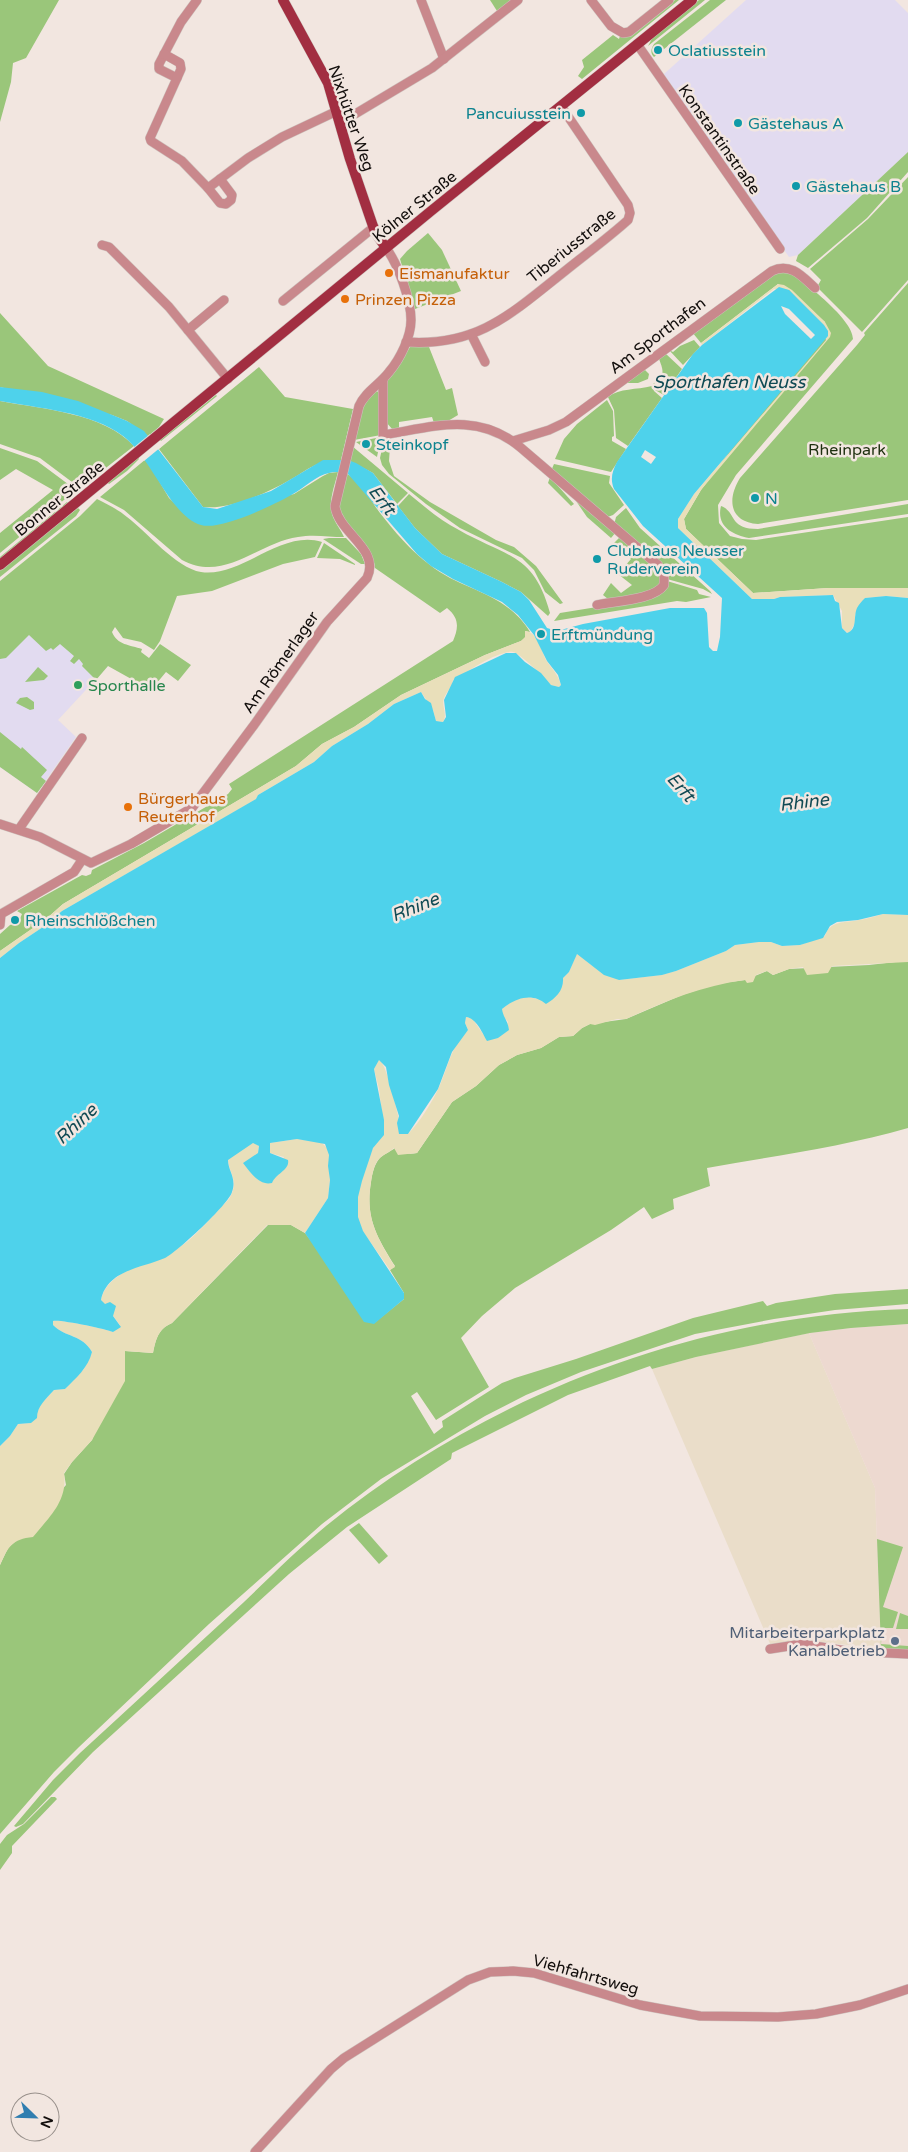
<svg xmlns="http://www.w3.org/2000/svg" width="908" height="2152" viewBox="0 0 908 2152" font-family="'Varela Round',sans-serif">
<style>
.commercial{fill:#eaddc9}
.built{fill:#edd9d0}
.education{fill:#e2dbf0}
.green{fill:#9ac67a}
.sand{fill:#e9dfba}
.water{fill:#4ed2eb}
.pier{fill:#f2e6e0}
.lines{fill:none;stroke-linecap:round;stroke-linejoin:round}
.minor-casing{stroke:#cec3be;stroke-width:10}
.major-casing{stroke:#cec3be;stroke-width:11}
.minor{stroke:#c9888c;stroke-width:9}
.major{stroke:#a22e41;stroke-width:10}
.culture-dot{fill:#0f9aa8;stroke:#f2e6e0;stroke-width:2}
.food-dot{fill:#e8710a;stroke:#f2e6e0;stroke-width:2}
.leisure-dot{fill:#2e9e5b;stroke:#f2e6e0;stroke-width:2}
.service-dot{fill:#5c6f8a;stroke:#f2e6e0;stroke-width:2}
.labels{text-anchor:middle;stroke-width:5;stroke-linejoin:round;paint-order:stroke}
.culture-label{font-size:16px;fill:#0d838f;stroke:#f2e6e0;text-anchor:start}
.street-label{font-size:16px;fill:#120e0c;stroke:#f2e6e0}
.food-label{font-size:16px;fill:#c56008;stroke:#f2e6e0;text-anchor:start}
.park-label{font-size:16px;fill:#1e300f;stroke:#f2e6e0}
.leisure-label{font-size:16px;fill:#27864d;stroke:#f2e6e0;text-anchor:start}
.service-label{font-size:16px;fill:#4e5e75;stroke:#f2e6e0;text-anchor:end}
.water-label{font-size:18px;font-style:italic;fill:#104a54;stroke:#f2e6e0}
</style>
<rect width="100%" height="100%" fill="#f2e6e0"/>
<path class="commercial" d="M 809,1333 L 875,1488 L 881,1649 L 805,1640 L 771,1646 L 652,1369 L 696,1357 Z"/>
<path class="built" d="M 908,1324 L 908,1649 L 881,1649 L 875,1488 L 809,1333 L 851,1328 Z"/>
<g class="education">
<path d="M 746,0 L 895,0 L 908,13 L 908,152 L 798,255 L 789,257 L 664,74 Z"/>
<path d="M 0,598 L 108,666 L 58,720 L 76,737 L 37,793 L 0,767 Z"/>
</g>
<g class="green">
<path d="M 0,0 L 59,0 L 26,58 L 13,63 L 11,82 L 0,122 Z"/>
<path d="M 490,0 L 512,0 L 497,11 Z"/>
<path d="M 675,0 L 679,0 L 582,79 L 578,76 L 584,67 L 582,60 L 613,35 L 619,39 L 620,36 L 632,34 Z"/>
<path d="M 699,0 L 705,0 L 648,46 L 653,37 Z"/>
<path d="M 710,0 L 726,0 L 654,57 C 650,53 651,49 654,44 Z"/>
<path d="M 908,152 L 908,172 L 867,218 L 808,268 L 796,261 L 798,255 Z"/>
<path d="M 908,177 L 908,280 L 862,332 L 817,287 L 821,280 L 810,269 L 868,219 Z"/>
<path d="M 428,233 L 442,250 L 461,291 L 415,309 L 400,259 L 407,251 Z"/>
<path d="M 789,271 C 805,283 853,319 853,339 L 736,475 L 718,505 L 719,523 L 730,536 L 742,539 L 756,540 L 908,517 L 908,588 L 828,588 L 753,593 L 686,529 L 684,519 L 701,490 L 825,322 L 805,304 L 778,284 L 701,343 L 692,332 L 776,272 Z"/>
<path d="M 908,283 L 908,500 L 758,524 C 729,522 727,499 740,478 L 857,345 L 865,335 L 864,333 Z"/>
<path d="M 0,313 L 48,366 L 164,419 L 159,427 L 148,436 L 127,421 L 112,415 L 0,387 Z"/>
<path d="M 694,340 L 700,347 L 683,365 L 669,350 L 673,352 L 680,346 Z"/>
<path d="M 410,347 L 429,347 L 446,390 L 452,388 L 458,415 L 448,421 L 434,423 L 432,417 L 399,422 L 399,429 L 393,430 L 386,422 L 387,381 Z"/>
<path d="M 665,353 L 682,369 L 664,395 L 655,390 L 653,384 C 665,375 664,372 659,359 L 660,356 Z"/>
<path d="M 259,367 L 285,397 L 353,409 L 341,460 C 314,461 310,469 288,481 C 265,494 229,510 203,507 L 159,449 Z"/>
<path d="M 641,370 L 645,370 L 649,374 L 648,379 L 638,383 L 625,383 Z"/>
<path d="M 652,386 L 654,391 L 662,398 L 628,446 L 616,438 L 614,410 L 608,397 C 620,388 636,390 652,386 Z"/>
<path d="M 374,391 L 380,392 L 381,435 L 354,440 L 362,408 Z"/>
<path d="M 216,395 L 217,396 L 161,441 L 160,440 Z"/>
<path d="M 607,400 L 613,411 L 614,436 L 612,437 L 612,441 L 626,449 L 611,472 L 555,459 L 564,439 L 577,424 Z"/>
<path d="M 0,401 C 42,409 104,413 134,446 L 80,488 L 40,458 L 0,444 Z"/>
<path d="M 381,437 L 377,457 L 356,442 Z"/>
<path d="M 387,443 L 390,446 L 389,461 L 394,476 L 430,502 L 496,540 L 514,547 L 536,566 L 563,603 L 560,604 L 545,592 L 534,570 L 522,558 L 460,528 L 426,504 L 389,474 L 382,465 L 380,458 L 383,444 Z"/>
<path d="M 352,446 L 408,493 L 397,504 L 373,473 L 348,460 Z"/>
<path d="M 0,448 L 37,461 L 76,490 L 0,553 L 0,533 L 53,490 L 16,469 L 0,480 Z"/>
<path d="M 138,457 L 139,459 L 127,471 L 109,484 L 108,483 Z"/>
<path d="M 146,459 L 169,498 L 192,520 L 294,494 L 323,476 L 329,473 L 338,472 C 334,488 327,504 334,519 C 337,526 341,530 344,537 C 329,537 313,534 298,537 C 257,543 225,583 182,560 L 124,510 L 100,497 Z"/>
<path d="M 554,464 L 610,476 L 609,483 L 624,505 L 613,515 L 605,518 L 551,471 Z"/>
<path d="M 345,473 C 361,480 370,500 380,513 C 394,531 411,551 430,565 C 464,592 505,591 530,632 L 525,631 L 525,638 L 521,641 L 485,655 L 401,695 L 354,727 L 322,744 L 296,766 L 63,904 L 46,919 L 0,951 L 0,934 L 10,925 L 19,921 L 22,914 L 17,911 L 82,875 L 86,876 L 91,874 L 92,870 L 144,843 L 228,794 L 232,789 L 229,784 L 453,641 C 459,627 459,618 447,608 L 440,613 L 375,568 C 373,542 341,534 338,508 C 337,498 343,483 345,473 Z"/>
<path d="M 550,477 L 574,504 L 571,506 L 548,483 Z"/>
<path d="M 409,494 C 425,507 441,521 459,530 C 506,557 534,553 550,613 L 548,616 L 521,592 L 502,582 L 442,554 L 415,528 L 398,506 Z"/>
<path d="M 574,498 L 616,532 L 611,538 L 587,517 Z"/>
<path d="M 97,499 C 107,504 119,510 127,517 C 147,532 176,568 201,572 C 241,578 281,529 322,542 L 315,557 L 283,564 L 212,591 L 177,596 L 160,641 L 154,650 L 141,642 L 123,638 L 115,627 L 112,632 C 117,645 130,645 142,649 L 141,652 L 149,658 L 160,644 L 191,665 L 178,681 L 166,672 L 151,690 L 108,666 L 96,680 L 82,666 L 83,664 L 79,659 L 74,664 L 70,661 L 74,656 L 60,644 L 53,650 L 51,648 L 46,651 L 29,635 L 6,658 L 0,659 L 0,581 L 80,516 Z"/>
<path d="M 67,502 L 68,503 L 0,559 L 0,557 Z"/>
<path d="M 908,504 L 908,514 L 749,538 C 732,535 716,526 721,506 C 737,512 728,529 758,529 Z"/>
<path d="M 78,508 L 80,510 L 76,516 L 0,577 L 0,570 Z"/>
<path d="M 626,508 L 640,528 L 710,591 L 712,594 L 703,589 L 667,579 L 614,525 L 616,517 Z"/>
<path d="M 621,536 L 662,574 L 661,585 L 644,594 L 608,599 L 603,595 L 611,583 L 621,593 L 632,585 L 618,574 L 631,559 L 613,544 Z"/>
<path d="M 329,538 L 346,538 L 361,554 L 365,564 L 361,564 L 323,539 Z"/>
<path d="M 324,543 L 355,564 L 355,565 L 340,559 L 317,558 Z"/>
<path d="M 667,581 L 697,590 L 699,594 L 711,597 L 686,602 L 677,601 L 554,621 L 560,613 L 634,601 Z"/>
<path d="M 38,667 L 48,676 L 44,680 L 25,682 Z"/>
<path d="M 27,697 L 34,702 L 34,709 L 30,710 L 16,703 L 20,698 Z"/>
<path d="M 0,732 L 21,749 L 22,747 L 47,770 L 41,777 L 46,781 L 37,793 L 0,767 Z"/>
<path d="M 904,961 L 908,962 L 908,1128 C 842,1147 774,1156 707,1168 L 710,1186 L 673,1199 L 674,1209 L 652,1219 L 644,1207 L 611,1230 L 515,1288 L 482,1316 L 461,1338 L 489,1387 L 436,1420 L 417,1392 L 411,1396 L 434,1434 L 443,1427 L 442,1421 L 502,1383 L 515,1378 L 576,1359 L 693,1318 L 763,1301 L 767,1306 L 776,1303 L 835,1294 L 908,1289 L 908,1304 L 835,1310 L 774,1319 L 695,1334 L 581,1372 L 526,1395 L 485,1416 L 381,1479 L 322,1524 L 209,1624 L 79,1747 L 54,1772 L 0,1834 L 0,1565 L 8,1548 L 19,1538 L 66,1485 L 64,1474 L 72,1462 L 92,1440 L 125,1351 L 153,1353 C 156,1339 158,1329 172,1323 L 268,1225 L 291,1225 L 305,1233 L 374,1323 L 404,1299 L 404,1293 L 390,1270 L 395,1266 C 377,1237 365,1218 371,1182 C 372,1175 374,1165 379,1159 C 382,1155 390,1152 395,1148 C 403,1153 408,1155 417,1153 L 452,1102 L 476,1086 L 499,1065 L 517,1055 L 541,1048 L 559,1037 L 573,1036 L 582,1028 L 590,1024 L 626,1019 L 682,995 L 715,984 L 745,980 L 767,971 L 773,975 L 789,969 L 869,965 Z"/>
<path d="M 908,1309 L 908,1324 L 851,1328 L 810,1333 L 696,1357 L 652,1369 L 650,1366 L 568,1395 L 452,1453 L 451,1459 L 347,1527 L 289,1574 L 93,1752 L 23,1824 L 16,1827 L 14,1826 L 53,1780 L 80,1753 C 135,1703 189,1652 244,1602 C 271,1576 298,1549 326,1526 C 490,1393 698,1315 908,1309 Z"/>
<path d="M 359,1523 L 388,1556 L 379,1564 L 349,1530 Z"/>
<path d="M 877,1539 L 903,1547 L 883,1607 L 898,1612 L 893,1628 L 882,1628 L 881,1644 L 908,1646 L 908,1649 L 881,1649 Z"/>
<path d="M 900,1613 L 908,1616 L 908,1629 L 896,1629 Z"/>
<path d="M 51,1797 L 55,1797 L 57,1799 L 12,1846 L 12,1853 L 0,1870 L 0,1844 L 7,1835 L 24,1824 Z"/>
</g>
<g class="sand">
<path d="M 778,284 L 784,285 L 792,290 L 825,322 L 831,333 L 830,337 L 701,490 L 684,519 L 686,529 L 753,593 L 828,588 L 908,588 L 908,598 L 886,596 L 865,598 L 855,615 L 855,623 L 849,634 L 842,628 L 842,611 L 833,595 L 780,597 L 774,599 L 752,599 L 678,528 L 678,519 L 694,494 L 826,340 L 816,319 L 789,290 L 774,289 L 702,345 L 701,343 Z"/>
<path d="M 525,631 C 538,632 541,650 546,660 C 552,669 558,674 561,685 L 559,687 L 551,685 C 545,678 521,654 513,652 C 498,650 467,672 453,680 C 452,688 447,691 444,698 C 441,706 448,714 443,722 L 436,721 L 433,710 L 421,692 L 394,704 L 368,724 L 332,746 L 314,762 L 258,795 L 257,799 L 62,911 L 43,927 L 19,943 L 0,958 L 0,951 L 46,919 L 63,904 L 296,766 L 322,744 L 354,727 L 401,695 L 485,655 L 521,641 L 525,637 Z"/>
<path d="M 883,914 L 908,915 L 908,962 L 832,966 L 828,973 L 807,975 L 803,967 L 789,969 L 773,975 L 767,971 L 756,975 L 753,982 L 747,983 L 745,980 C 701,986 666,1001 626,1019 L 617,1019 L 595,1025 L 590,1024 L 582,1028 L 573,1036 L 559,1037 L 541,1048 L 517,1055 L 499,1065 L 476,1086 L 452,1102 L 417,1153 L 398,1155 L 394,1148 C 390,1152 382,1155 378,1160 C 374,1165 372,1175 371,1182 C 365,1218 377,1237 395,1267 L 390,1270 C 381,1257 372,1244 363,1232 C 348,1208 364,1173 372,1150 C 375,1143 383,1139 384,1131 L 379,1089 L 374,1069 L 379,1059 C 387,1066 395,1103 398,1115 C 399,1120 397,1127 400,1134 L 408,1134 C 420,1122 433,1101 440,1085 C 449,1064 451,1047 468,1030 L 465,1023 L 466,1017 L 472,1018 L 483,1034 L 498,1038 L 508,1022 L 502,1014 L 502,1009 C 510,1002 517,998 527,997 C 532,997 535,999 539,999 C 553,998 564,992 563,978 L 569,972 L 577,953 L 590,964 L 619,980 L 661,975 L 676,971 L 726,951 L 735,945 L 759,942 L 771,942 L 782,946 L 800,945 L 825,936 C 830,920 845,923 859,920 C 867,919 875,916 883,914 Z"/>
<path d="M 297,1139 L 321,1142 L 329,1150 L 330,1180 L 328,1198 L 305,1233 L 291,1225 L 267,1225 L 172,1323 C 158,1329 156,1339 153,1353 L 125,1351 L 125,1381 L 92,1440 L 72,1462 L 64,1473 C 68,1501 49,1517 33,1537 C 12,1539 8,1547 0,1565 L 0,1446 L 10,1436 L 18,1424 L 31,1423 L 40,1405 L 54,1390 L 65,1389 L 84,1369 L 92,1352 C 82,1334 66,1338 53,1325 L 53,1321 C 59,1319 106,1329 113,1332 L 120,1325 L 101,1300 C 108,1266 164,1261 188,1241 C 203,1228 215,1213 229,1199 C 240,1180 229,1175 228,1159 L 253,1142 L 259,1146 L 258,1153 L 275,1176 L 284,1157 L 270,1153 L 270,1143 Z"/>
</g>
<path class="water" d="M 779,287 L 789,290 L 824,325 L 828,331 L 828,336 L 694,494 L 678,519 L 678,528 L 752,599 L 774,599 L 780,597 L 833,595 L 835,601 L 839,603 L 842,628 L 847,633 C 858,629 853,617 857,608 C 859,604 862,601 865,598 L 886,596 L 908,598 L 908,915 L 883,914 L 858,920 L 837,922 L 830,926 L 823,938 L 800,945 L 782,946 L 771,942 L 759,942 L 735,945 L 726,951 L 676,971 L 662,975 L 619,980 L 604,975 L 577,954 L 569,972 L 563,978 C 564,990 556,998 546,1004 C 532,992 515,998 502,1009 C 503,1017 508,1021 509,1030 L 498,1038 L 487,1041 C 482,1032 476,1018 466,1017 L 465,1023 L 468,1030 L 452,1052 L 438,1089 L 408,1134 L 399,1134 L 397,1123 L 399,1116 L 389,1085 L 386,1067 L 379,1060 L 374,1069 L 384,1120 L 384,1135 L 373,1148 L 362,1181 L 358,1197 L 358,1217 L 363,1231 L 404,1293 L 404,1299 L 374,1324 L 364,1322 L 305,1233 L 328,1198 L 330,1180 L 328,1166 L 329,1155 L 325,1144 L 297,1139 L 270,1143 L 270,1153 L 288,1160 C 290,1170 276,1173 272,1183 C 259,1186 251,1173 243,1163 L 258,1153 L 259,1146 L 253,1143 L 228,1160 C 228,1171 237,1178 232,1192 C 229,1204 176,1253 165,1258 C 142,1268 107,1270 101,1300 L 105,1304 L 110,1302 L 116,1306 L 113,1316 L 121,1327 L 113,1332 C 106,1329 59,1319 53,1321 L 53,1325 C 66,1338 82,1334 92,1352 C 88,1368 76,1378 65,1389 L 54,1390 C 46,1399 37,1406 37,1418 L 31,1423 L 18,1424 L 10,1436 L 0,1446 L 0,958 L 19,943 L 43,927 L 62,911 L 256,799 L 258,795 L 314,762 L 332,746 L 368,724 L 394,704 L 421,692 L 425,699 L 431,703 L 436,721 L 443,722 L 446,717 L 444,700 L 455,677 L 506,653 L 516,653 L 525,662 L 541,673 L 551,685 L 559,687 L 561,685 L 558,675 L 547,661 L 534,635 L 518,615 L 502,602 L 453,579 L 431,566 L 417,554 L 348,474 C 342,472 335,471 329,473 C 317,475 304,488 293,494 C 276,504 220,531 201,525 C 170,516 152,458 123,436 C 92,412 37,408 0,401 L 0,387 L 42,392 L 78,401 L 127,421 L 144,431 L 203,507 L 217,509 L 271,491 L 323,460 L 348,460 L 356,463 L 373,473 L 415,528 L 442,554 L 502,582 L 521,592 L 529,600 L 547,628 L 557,631 L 583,624 L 670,608 L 704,608 L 707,613 L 709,647 L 713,651 L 717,651 L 720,637 L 722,598 L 643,526 L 614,489 C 610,479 612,472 617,462 L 693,354 L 702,345 Z"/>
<g class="pier">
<path d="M 781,306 L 789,309 L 815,335 L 811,339 L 785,314 Z"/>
<path d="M 150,434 L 161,447 L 144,461 L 133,448 Z"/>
<path d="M 645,450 L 656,457 L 651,464 L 641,457 Z"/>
</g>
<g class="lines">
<g class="minor-casing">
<g id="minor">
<path d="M 197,0 L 181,22 L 159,64 L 159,69 L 177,78 L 150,138 L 151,141 L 182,161 L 208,188 L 248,158 L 282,137 L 337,111"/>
<path d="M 421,0 L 444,59"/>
<path d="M 591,0 L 611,26 L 623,33 L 629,32 L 669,0"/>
<path d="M 637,44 L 780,249"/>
<path d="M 164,54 L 180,63 L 181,69 L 177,78"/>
<path d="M 340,123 L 432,68 L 518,0"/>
<path d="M 208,188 L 220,203 L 226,204 L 231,200 L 232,195 L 220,179"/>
<path d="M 102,245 L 109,247 L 169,307 L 228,379"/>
<path d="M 283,301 L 374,227"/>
<path d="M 188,330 L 224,300"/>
<path d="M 471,334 L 485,362"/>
<path d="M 406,342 C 478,347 512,313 565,271 C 586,254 608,238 628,220 L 630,213 L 628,205 L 561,106"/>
<path d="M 383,380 L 383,435 C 433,427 477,411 520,447 L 658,565 L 664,575 L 664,585 C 654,600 615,601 597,605"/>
<path d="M 513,441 L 549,430 L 566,422 L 772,271 C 790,262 802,276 815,288"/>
<path d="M 0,824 L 40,837 L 91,863 L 131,844 L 192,808 L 254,725 L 327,622 L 367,578 C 381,549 338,533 335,506 L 359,406 C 365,392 379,385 389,372 C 400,359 411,337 411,320 C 411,300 398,264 386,248"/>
<path d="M 19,829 L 82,738"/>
<path d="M 0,925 L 1,914 L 74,872 L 82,860"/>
<path d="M 770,1649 L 802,1644 L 847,1651 L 908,1654"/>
<path d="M 255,2152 L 331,2069 L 344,2058 L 468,1980 L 490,1972 L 513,1971 L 534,1973 L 640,2005 L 700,2016 L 778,2017 L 816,2014 L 860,2005 L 908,1989"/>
</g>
</g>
<g class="major-casing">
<g id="major">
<path d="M 283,0 L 328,83 L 350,159 L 375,232 L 386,248"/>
<path d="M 0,565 L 431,211 L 692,0"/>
</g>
</g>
<use href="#minor" class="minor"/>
<use href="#major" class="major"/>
</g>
<g class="culture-dot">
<circle cx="658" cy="50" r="5"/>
<circle cx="581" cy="113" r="5"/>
<circle cx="738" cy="123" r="5"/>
<circle cx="796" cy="186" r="5"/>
<circle cx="366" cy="444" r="5"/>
<circle cx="755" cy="498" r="5"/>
<circle cx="597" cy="559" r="5"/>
<circle cx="541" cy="634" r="5"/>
<circle cx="15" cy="920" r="5"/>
</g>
<g class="food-dot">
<circle cx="389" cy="273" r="5"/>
<circle cx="345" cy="299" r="5"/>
<circle cx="128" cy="807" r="5"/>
</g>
<circle class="leisure-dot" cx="78" cy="685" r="5"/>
<circle class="service-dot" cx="895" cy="1641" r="5"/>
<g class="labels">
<g class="culture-label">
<text x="668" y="56">Oclatiusstein</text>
<text x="571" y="119" text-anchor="end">Pancuiusstein</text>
<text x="748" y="129">Gästehaus A</text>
<text x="806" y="192">Gästehaus B</text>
<text x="376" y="450">Steinkopf</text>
<text x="765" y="504">N</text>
<text x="607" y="556">Clubhaus Neusser<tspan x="607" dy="18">Ruderverein</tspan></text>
<text x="551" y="640">Erftmündung</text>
<text x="25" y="926">Rheinschlößchen</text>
</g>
<g class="street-label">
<text transform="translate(352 118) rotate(71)" y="6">Nixhütter Weg</text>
<text transform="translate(720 139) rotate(55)" y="6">Konstantinstraße</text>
<text transform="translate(414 206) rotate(-39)" y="6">Kölner Straße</text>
<text transform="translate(571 245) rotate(-39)" y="6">Tiberiusstraße</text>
<text transform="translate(657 335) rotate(-37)" y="6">Am Sporthafen</text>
<text transform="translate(59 498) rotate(-39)" y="6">Bonner Straße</text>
<text transform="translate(280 662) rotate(-55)" y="6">Am Römerlager</text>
<text transform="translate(586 1974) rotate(16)" y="6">Viehfahrtsweg</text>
</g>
<g class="food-label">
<text x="399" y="279">Eismanufaktur</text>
<text x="355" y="305">Prinzen Pizza</text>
<text x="138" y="804">Bürgerhaus<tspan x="138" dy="18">Reuterhof</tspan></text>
</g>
<g class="park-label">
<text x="847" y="455">Rheinpark</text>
</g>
<g class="leisure-label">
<text x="88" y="691">Sporthalle</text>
</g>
<g class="service-label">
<text x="885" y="1638">Mitarbeiterparkplatz<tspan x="885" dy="18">Kanalbetrieb</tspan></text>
</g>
<g class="water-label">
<text x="729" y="388">Sporthafen Neuss</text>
<text transform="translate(382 500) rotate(53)" y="6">Erft</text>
<text transform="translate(681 787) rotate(48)" y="6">Erft</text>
<text transform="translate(804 802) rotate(-7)" y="6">Rhine</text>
<text transform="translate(415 907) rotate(-22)" y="6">Rhine</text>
<text transform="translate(76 1124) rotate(-43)" y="6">Rhine</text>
</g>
</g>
<g transform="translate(35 2117) rotate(113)"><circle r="24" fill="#f2e6e0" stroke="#98908b"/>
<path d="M0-4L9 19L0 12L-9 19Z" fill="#307eb0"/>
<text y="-8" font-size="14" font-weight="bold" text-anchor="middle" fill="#120e0c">N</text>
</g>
</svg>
